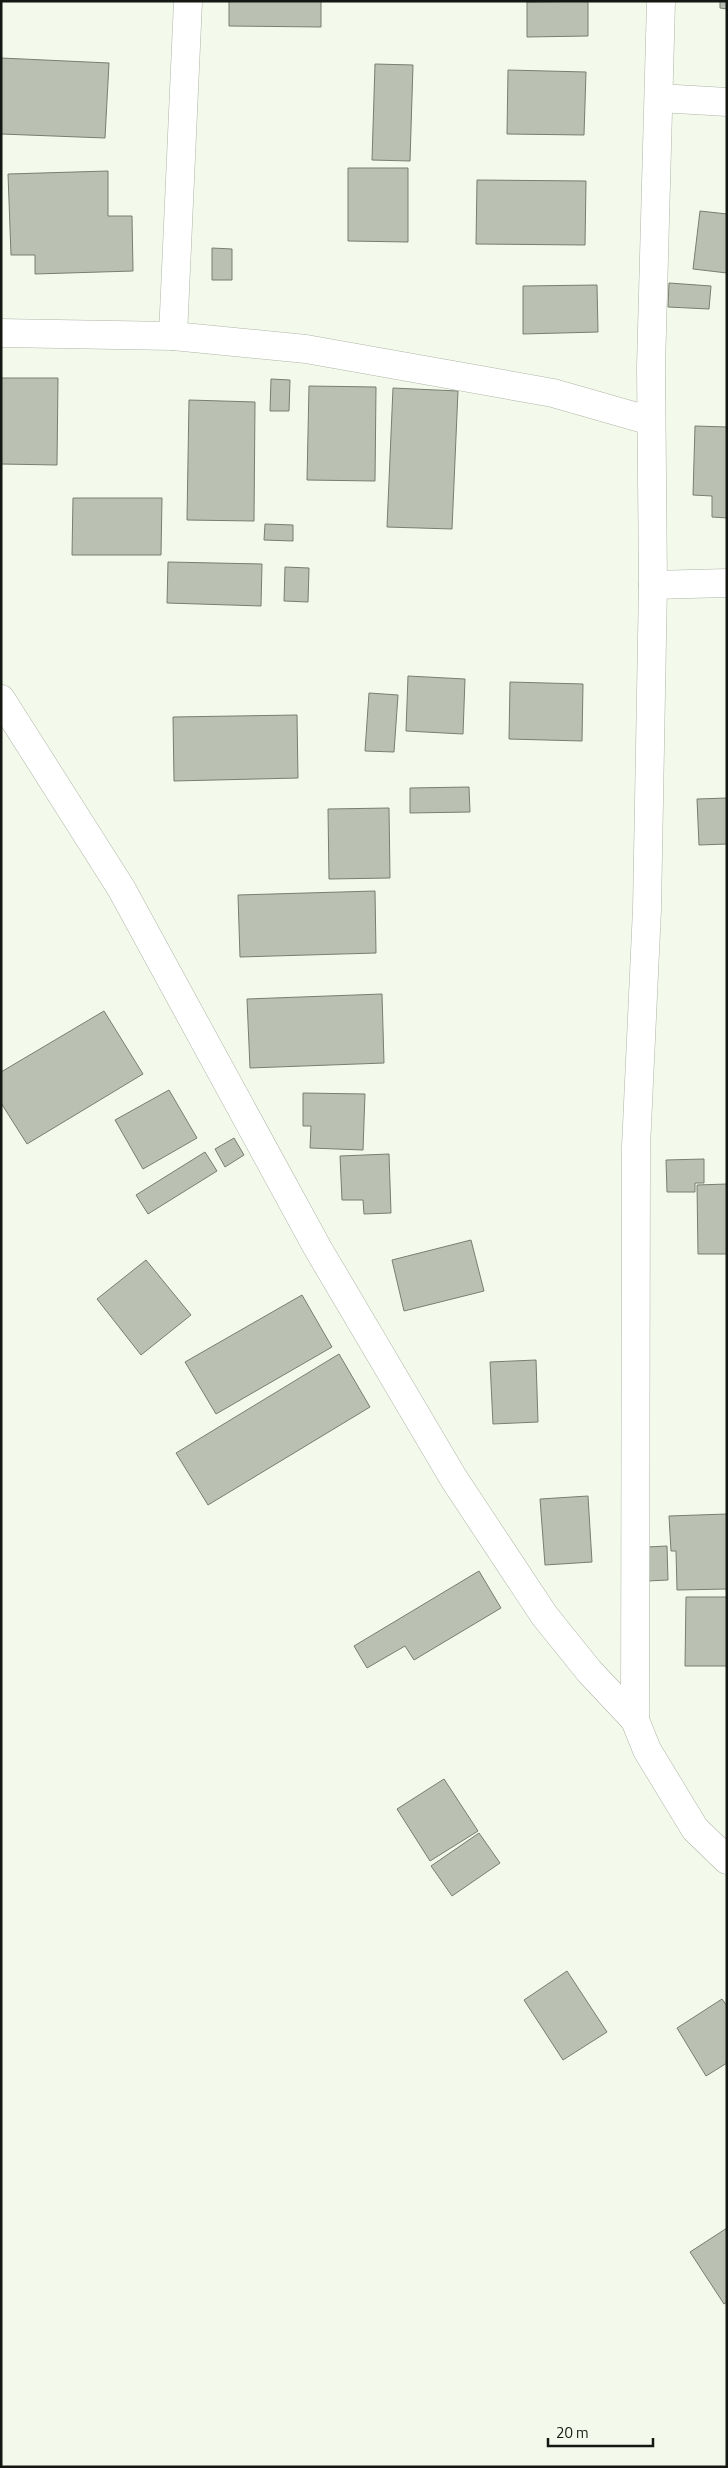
<svg xmlns="http://www.w3.org/2000/svg" width="728" height="2468" viewBox="0 0 728 2468" font-family="'Titillium Web',sans-serif">
<style>
.building{fill:#bac0b2;stroke:#787e71}
.lines{fill:none;stroke-linecap:round;stroke-linejoin:round}
.street-casing{stroke:#afb5a7;stroke-width:29}
.street{stroke:#fff;stroke-width:28}
</style>
<rect width="100%" height="100%" fill="#f3faeb"/>
<g class="building">
<path d="M 229,1 L 321,1 L 321,27 L 229,26 Z"/>
<path d="M 588,1 L 588,36 L 527,37 L 527,2 Z"/>
<path d="M 720,1 L 727,1 L 727,9 L 720,8 Z"/>
<path d="M 1,58 L 109,63 L 105,138 L 1,134 Z"/>
<path d="M 375,64 L 413,65 L 410,161 L 372,160 Z"/>
<path d="M 508,70 L 586,72 L 584,135 L 507,134 Z"/>
<path d="M 348,168 L 408,168 L 408,242 L 348,241 Z"/>
<path d="M 108,171 L 108,216 L 132,216 L 133,271 L 35,274 L 35,255 L 11,255 L 8,174 Z"/>
<path d="M 477,180 L 586,181 L 585,245 L 476,244 Z"/>
<path d="M 700,211 L 727,214 L 727,273 L 693,269 Z"/>
<path d="M 212,248 L 232,249 L 232,280 L 212,280 Z"/>
<path d="M 669,283 L 711,286 L 709,309 L 668,307 Z"/>
<path d="M 597,285 L 598,332 L 523,334 L 523,286 Z"/>
<path d="M 1,378 L 58,378 L 57,465 L 1,464 Z"/>
<path d="M 271,379 L 290,380 L 289,411 L 270,411 Z"/>
<path d="M 309,386 L 376,387 L 375,481 L 307,480 Z"/>
<path d="M 393,388 L 458,391 L 452,529 L 387,527 Z"/>
<path d="M 189,400 L 255,402 L 254,521 L 187,520 Z"/>
<path d="M 695,426 L 727,427 L 727,518 L 712,517 L 712,496 L 693,495 Z"/>
<path d="M 73,498 L 162,498 L 161,555 L 72,555 Z"/>
<path d="M 265,524 L 293,525 L 293,541 L 264,540 Z"/>
<path d="M 168,562 L 262,564 L 261,606 L 167,603 Z"/>
<path d="M 285,567 L 309,568 L 308,602 L 284,601 Z"/>
<path d="M 408,676 L 465,679 L 463,734 L 406,731 Z"/>
<path d="M 510,682 L 583,684 L 582,741 L 509,739 Z"/>
<path d="M 369,693 L 398,695 L 394,752 L 365,751 Z"/>
<path d="M 297,715 L 298,778 L 174,781 L 173,717 Z"/>
<path d="M 469,787 L 470,812 L 410,813 L 410,788 Z"/>
<path d="M 727,798 L 727,844 L 699,845 L 697,799 Z"/>
<path d="M 389,808 L 390,878 L 329,879 L 328,809 Z"/>
<path d="M 375,891 L 376,953 L 240,957 L 238,895 Z"/>
<path d="M 382,994 L 384,1063 L 250,1068 L 247,999 Z"/>
<path d="M 104,1011 L 143,1074 L 27,1144 L 1,1103 L 1,1072 Z"/>
<path d="M 169,1090 L 197,1138 L 143,1169 L 115,1120 Z"/>
<path d="M 303,1093 L 365,1094 L 363,1150 L 310,1148 L 311,1126 L 303,1126 Z"/>
<path d="M 234,1138 L 244,1155 L 225,1167 L 215,1149 Z"/>
<path d="M 205,1152 L 217,1171 L 148,1214 L 136,1195 Z"/>
<path d="M 389,1154 L 391,1213 L 364,1214 L 363,1200 L 342,1200 L 340,1156 Z"/>
<path d="M 704,1159 L 704,1183 L 695,1183 L 695,1192 L 667,1192 L 666,1160 Z"/>
<path d="M 727,1184 L 727,1254 L 698,1254 L 697,1185 Z"/>
<path d="M 471,1240 L 484,1291 L 404,1311 L 392,1260 Z"/>
<path d="M 146,1260 L 191,1315 L 141,1355 L 97,1299 Z"/>
<path d="M 302,1295 L 332,1347 L 216,1414 L 185,1362 Z"/>
<path d="M 339,1354 L 370,1407 L 208,1505 L 176,1453 Z"/>
<path d="M 536,1360 L 538,1422 L 493,1424 L 490,1362 Z"/>
<path d="M 588,1496 L 592,1562 L 545,1565 L 540,1499 Z"/>
<path d="M 727,1514 L 727,1589 L 677,1590 L 676,1551 L 671,1551 L 669,1516 Z"/>
<path d="M 667,1546 L 668,1580 L 648,1581 L 647,1547 Z"/>
<path d="M 479,1571 L 501,1608 L 414,1660 L 405,1646 L 367,1668 L 354,1646 Z"/>
<path d="M 686,1597 L 727,1597 L 727,1666 L 685,1666 Z"/>
<path d="M 444,1779 L 478,1831 L 430,1861 L 397,1809 Z"/>
<path d="M 479,1833 L 500,1863 L 452,1896 L 431,1866 Z"/>
<path d="M 567,1971 L 607,2032 L 563,2060 L 524,2000 Z"/>
<path d="M 722,1999 L 727,2006 L 727,2063 L 706,2076 L 677,2028 Z"/>
<path d="M 727,2228 L 727,2302 L 724,2304 L 690,2252 Z"/>
</g>
<g class="lines">
<g class="street-casing">
<g id="street">
<path d="M 661,1 L 651,367 L 653,585 L 647,909 L 636,1147 L 635,1720 L 647,1750 L 695,1829 L 727,1860"/>
<path d="M 659,98 L 727,102"/>
<path d="M 1,333 L 173,336 L 306,349 L 553,393 L 651,421"/>
<path d="M 173,336 L 188,1"/>
<path d="M 653,585 L 727,583"/>
<path d="M 1,699 L 121,888 L 317,1247 L 454,1479 L 544,1615 L 589,1671 L 635,1720"/>
</g>
</g>
<use href="#street" class="street"/>
</g>
<rect width="728" height="2468" fill="none" stroke="#151712" stroke-width="5"/>
<path d="M548 2438v8h105v-8" fill="none" stroke="#151712" stroke-width="2.5"/>
<text x="556" y="2438" font-size="15" fill="#151712" stroke="#f3faeb" stroke-width="4" paint-order="stroke">20 m</text>
</svg>
